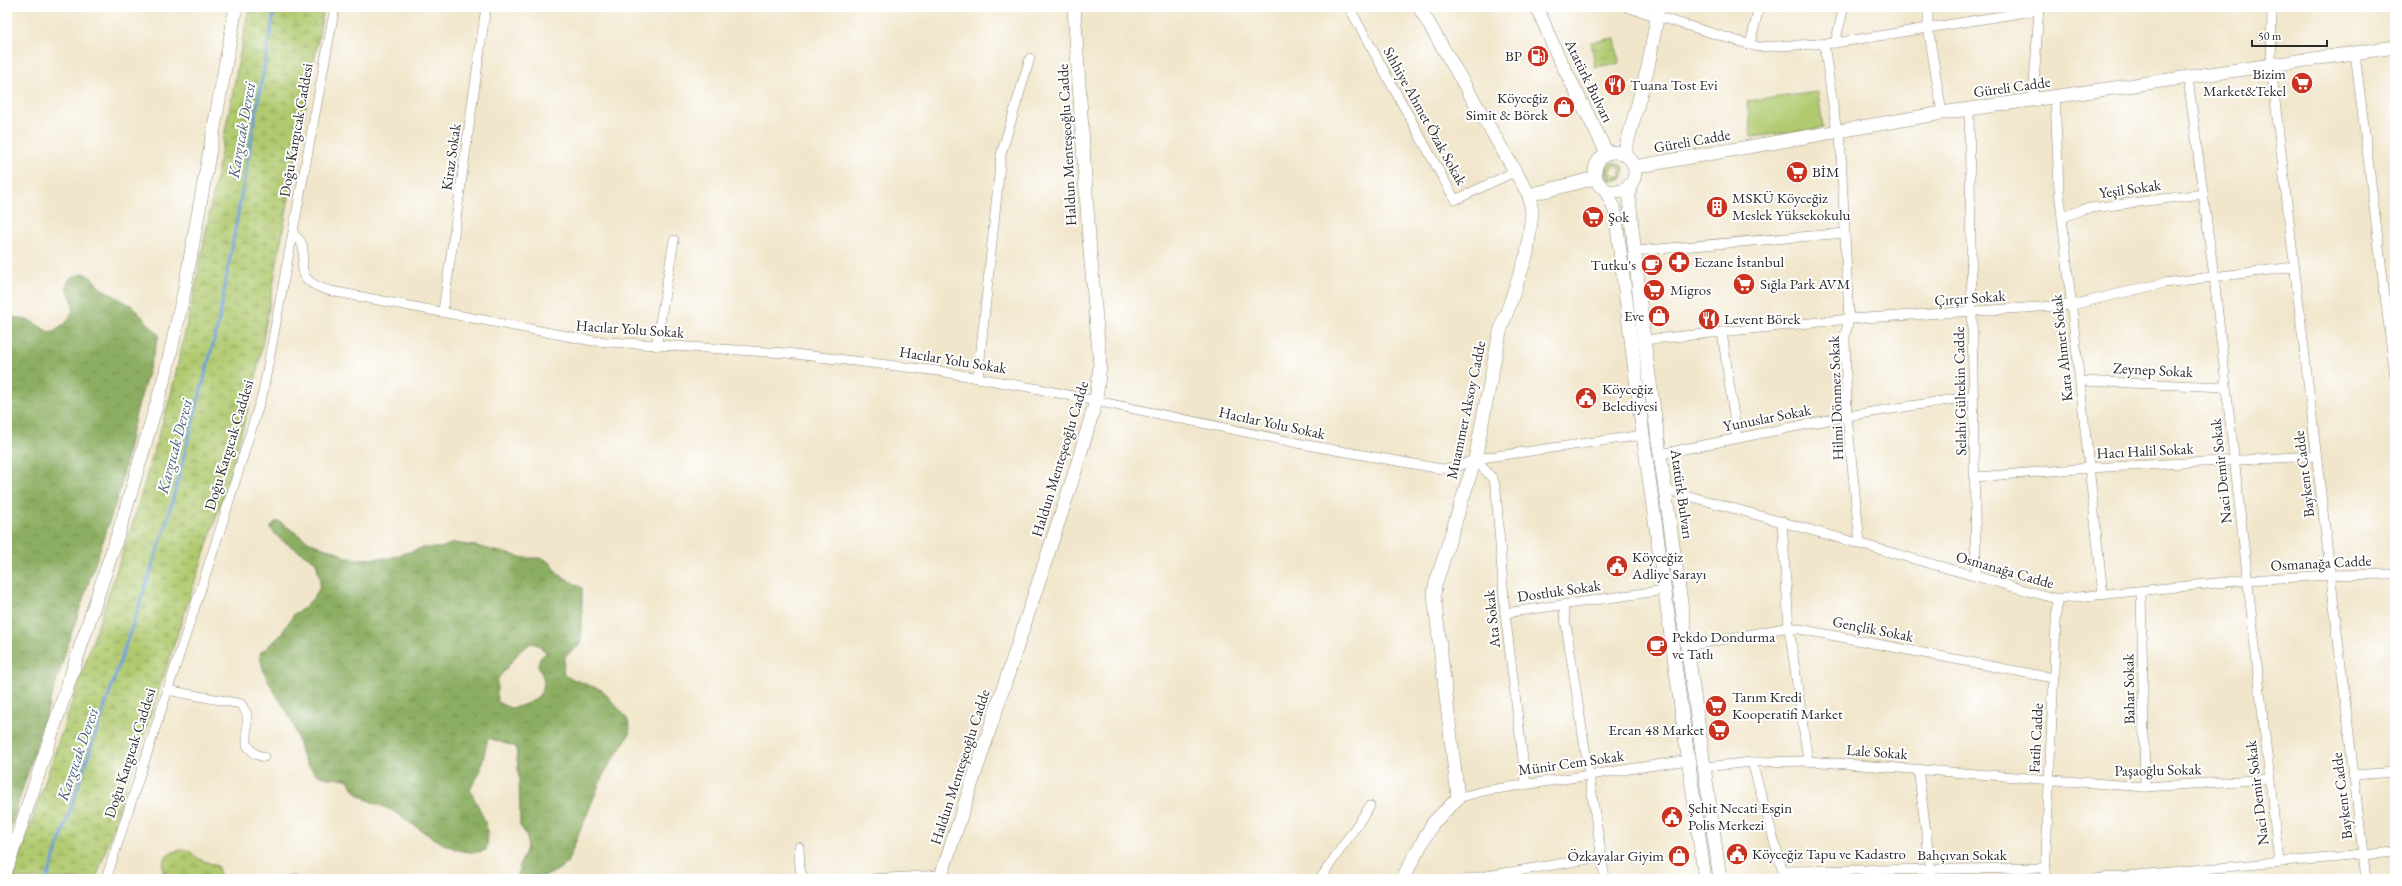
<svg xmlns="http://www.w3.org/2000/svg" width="2402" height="886" viewBox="0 0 2402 886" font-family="'EB Garamond',serif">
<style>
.grass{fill:#b1ca70;stroke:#6e7a4e;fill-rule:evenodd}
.forest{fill:url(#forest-crowns);stroke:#5c6c46;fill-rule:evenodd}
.wetland{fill:url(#wetland-marsh);stroke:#6e7a4e}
.park{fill:url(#park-crowns);stroke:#6e7a4e}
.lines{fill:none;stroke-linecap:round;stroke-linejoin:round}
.stream{stroke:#6e9fd8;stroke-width:3}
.street-casing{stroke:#8e887b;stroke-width:10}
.secondary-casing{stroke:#8e887b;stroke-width:14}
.street{stroke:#fff;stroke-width:9}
.secondary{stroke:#fff;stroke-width:13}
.labels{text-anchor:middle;stroke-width:4;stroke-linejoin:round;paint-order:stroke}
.poi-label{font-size:15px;fill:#2b2b2b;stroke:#fff;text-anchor:start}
.street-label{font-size:15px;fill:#2b2b2b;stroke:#fff}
.water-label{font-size:16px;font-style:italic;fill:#495f79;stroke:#fff}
</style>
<defs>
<pattern id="forest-crowns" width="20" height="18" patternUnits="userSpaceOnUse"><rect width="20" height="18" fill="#8cae62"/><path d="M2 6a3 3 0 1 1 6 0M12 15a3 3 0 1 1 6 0" fill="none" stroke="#738e51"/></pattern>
<pattern id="wetland-marsh" width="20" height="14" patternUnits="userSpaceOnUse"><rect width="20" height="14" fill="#b1ca70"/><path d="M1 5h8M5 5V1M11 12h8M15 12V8" fill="none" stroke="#90a45c"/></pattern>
<pattern id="park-crowns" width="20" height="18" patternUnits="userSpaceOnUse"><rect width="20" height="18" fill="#b1ca70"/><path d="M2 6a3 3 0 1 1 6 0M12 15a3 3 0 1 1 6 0" fill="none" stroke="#90a45c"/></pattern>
</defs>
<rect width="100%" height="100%" fill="#fff"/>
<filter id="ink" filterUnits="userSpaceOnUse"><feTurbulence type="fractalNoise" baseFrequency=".025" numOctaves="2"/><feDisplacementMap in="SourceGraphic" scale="8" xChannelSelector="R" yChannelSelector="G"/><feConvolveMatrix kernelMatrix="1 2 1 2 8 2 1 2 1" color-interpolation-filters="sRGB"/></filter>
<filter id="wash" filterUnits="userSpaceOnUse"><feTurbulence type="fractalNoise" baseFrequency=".012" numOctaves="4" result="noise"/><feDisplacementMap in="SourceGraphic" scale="16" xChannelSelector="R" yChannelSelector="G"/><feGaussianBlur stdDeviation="0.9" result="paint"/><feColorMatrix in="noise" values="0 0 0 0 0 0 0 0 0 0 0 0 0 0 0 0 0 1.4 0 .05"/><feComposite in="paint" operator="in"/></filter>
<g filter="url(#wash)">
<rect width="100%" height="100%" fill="#f1e6cb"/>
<g class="grass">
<path d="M 1818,92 L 1823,128 L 1751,137 L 1747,101 Z"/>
<path d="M 1615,162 L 1623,166 L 1624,173 L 1622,178 L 1613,181 L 1607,178 L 1605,170 L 1609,164 ZM 1615,162 L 1618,168 L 1623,168 L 1619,172 L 1622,178 L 1615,175 L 1610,180 L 1612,173 L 1605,170 L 1613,169 Z"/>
</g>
<g class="forest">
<path d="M 84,273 L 93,279 L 99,287 L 132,306 L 159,335 L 135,417 L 120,490 L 70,638 L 7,839 L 7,313 L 13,317 L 31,321 L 50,333 C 61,329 74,318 73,304 C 72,299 68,292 66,286 L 70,278 Z"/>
<path d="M 275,522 L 280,522 L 306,540 L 325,549 L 336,551 L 345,557 L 356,559 L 389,558 L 422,548 L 440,548 L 454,543 L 476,546 L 525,558 L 543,558 L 552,564 L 557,573 L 582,588 L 582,631 L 580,645 L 565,656 L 563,672 L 565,676 L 602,690 L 626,717 L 630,726 L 629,735 L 603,775 L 567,863 C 553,875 541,879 523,879 L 518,874 C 520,855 537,845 520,826 L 519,779 L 516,747 L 488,738 L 480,772 L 470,789 C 479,810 492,826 486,850 C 455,862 416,824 391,810 C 380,804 368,802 358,794 C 354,790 351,784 347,779 C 334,778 323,780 313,771 C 298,757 300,740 293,724 C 282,699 262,681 260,653 L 280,636 L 294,614 L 304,608 L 313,598 L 319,589 L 320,580 L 316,562 L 280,539 L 270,528 ZM 531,643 L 538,645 L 547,653 C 545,654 541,656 540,659 C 535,666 541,671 543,677 C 548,697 526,706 510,708 L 497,702 L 497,680 L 520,651 Z"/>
</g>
<g class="wetland">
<path d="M 249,7 L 324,7 L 255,383 L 228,482 L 96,879 L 12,879 L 132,525 L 171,394 L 194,293 Z"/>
<path d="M 180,850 L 188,850 L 199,859 L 217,866 L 222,879 L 165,879 C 160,863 163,854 180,850 Z"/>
</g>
<path class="park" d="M 1615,38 L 1619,63 L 1595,67 L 1591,42 Z"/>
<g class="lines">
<path class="stream" d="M 47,879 L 166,525 L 218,325 L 275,7"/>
</g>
</g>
<g filter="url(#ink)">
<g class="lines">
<g class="street-casing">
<g id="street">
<path d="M 1349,7 L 1455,200 L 1516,171"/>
<path d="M 1626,7 L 1758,47 L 1835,43 L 2039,10"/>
<path d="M 1928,7 L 1928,27 L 1942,113"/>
<path d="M 2272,7 L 2271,66 L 2366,879"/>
<path d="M 1835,43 L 1844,7"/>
<path d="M 1824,44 L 1837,132"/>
<path d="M 1750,45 L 1759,7"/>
<path d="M 2355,53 L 2395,377"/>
<path d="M 2188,78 L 2214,277 L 2279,862"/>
<path d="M 2055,97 L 2059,190 L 2103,595"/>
<path d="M 2033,100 L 2039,7"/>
<path d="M 1969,109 L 1976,576"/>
<path d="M 1840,131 L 1849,319 L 1845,335 L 1847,416 L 1860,543"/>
<path d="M 2062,218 L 2083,209 L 2203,194"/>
<path d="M 293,235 C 320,250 279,278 331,291 L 593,341 L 786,353 L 939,371 L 1039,389 L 1307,445 L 1442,469 L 1457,467 L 1475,459 L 1643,435"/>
<path d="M 1635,251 L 1845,233"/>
<path d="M 443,311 L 486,7"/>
<path d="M 1722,332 L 1737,438"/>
<path d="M 1644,340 L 1849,319 L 2072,305 L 2164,283 L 2294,267"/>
<path d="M 656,346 L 674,240"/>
<path d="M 978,378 L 1001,155 L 1030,58"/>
<path d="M 2080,381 L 2226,387"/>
<path d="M 1660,454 L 1847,416 L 1974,396"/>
<path d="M 1475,459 L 1493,479 L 1496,489 L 1505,613 L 1526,784"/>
<path d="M 1976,477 L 2089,468 L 2316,456"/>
<path d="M 1664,489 L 2057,599 L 2247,580 L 2330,575 L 2395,574"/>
<path d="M 1782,521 L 1789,627 L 1808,761"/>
<path d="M 2141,591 L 2145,787"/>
<path d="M 1563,605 L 1605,879"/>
<path d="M 1505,613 L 1665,590"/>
<path d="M 1688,646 L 1789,627 L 2053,678"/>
<path d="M 167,690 L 241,704 L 247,714 L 247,745 L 255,754 L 264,757"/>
<path d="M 1752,762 L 1785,879"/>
<path d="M 1705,767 L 1752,762 L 1808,761 L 2145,787 L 2269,779"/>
<path d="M 1918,769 L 1932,879"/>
<path d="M 2353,775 L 2395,772"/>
<path d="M 1458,798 L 1483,791 L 1689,760"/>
<path d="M 799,847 L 800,869 L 803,879"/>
<path d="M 1871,869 L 1871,879"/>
<path d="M 2204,869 L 2205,879"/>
<path d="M 1784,871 L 2045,868"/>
<path d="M 296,878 L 296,879"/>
<path d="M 106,879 L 221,527 L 263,392 L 335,7"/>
<path d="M 871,879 L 941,875"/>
<path d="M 1320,879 L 1370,806"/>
<path d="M 1468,879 L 1601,857"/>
<path d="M 2045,879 L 2057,599"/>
<path d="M 2092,879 L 2395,852"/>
</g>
</g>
<g class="secondary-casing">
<g id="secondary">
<path d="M 1537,7 L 1556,52 L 1607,153"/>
<circle cx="1615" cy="172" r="20"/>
<path d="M 1624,154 L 1648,67 L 1659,7"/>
<path d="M 1634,167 L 1942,113 L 2395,47"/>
<path d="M 1630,184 L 1629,198 L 1644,340 L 1720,879"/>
<path d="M 1606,190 L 1615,211 L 1643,435 L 1705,879"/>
<path d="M 1529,195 L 1595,178"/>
<path d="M 7,868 L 123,519 L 166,372 L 184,292 L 236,7"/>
<path d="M 940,879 L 1073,478 L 1096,401 L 1100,365 L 1089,238 L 1074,7"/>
<path d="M 1402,879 L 1433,823 L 1458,798 L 1434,595 L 1435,586 L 1475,459 L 1500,332 L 1527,254 L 1532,212 L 1529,195 L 1522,183 L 1419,7"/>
</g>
</g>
<use href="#street" class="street"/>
<use href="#secondary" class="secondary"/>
</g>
</g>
<defs>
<g id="fuel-disc" transform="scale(1.15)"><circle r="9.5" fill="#c8321e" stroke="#fff"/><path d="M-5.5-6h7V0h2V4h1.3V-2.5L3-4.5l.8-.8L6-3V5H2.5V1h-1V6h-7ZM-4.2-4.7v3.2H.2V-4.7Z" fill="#fff"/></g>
<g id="supermarket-disc" transform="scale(1.15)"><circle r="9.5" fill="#c8321e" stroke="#fff"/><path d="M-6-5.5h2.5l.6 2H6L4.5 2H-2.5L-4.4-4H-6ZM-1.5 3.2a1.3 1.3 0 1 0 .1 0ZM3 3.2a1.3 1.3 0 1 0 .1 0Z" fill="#fff"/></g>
<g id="restaurant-disc" transform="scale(1.15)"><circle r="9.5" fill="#c8321e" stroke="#fff"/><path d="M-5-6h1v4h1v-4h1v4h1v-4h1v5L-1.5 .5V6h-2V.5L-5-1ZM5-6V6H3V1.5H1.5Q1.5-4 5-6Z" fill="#fff"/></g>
<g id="shop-disc" transform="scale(1.15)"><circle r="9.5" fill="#c8321e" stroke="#fff"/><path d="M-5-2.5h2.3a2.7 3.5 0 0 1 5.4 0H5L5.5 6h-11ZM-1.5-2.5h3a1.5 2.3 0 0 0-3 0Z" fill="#fff"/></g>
<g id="building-disc" transform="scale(1.15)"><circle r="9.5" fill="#c8321e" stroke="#fff"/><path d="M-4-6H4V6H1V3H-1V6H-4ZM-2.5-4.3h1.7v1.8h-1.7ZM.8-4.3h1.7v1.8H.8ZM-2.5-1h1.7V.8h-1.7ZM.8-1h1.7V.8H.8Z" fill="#fff"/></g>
<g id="pharmacy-disc" transform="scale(1.15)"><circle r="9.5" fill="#c8321e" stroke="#fff"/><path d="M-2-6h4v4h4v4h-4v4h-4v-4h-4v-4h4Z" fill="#fff"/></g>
<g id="cafe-disc" transform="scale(1.15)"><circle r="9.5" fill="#c8321e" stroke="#fff"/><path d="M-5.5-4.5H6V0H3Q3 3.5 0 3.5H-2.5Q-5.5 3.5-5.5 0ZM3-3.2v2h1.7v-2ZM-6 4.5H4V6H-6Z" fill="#fff"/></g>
<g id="civic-disc" transform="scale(1.15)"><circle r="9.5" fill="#c8321e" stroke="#fff"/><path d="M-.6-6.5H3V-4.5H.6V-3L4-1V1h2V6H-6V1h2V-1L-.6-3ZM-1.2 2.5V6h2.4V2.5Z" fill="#fff"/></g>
</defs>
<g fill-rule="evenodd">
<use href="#fuel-disc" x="1538" y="56"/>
<use href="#supermarket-disc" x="2302" y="83"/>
<use href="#restaurant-disc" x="1615" y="85"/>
<use href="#shop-disc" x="1564" y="107"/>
<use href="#supermarket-disc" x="1797" y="172"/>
<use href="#building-disc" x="1717" y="207"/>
<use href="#supermarket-disc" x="1593" y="217"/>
<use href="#pharmacy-disc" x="1679" y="262"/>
<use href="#cafe-disc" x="1652" y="265"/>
<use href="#supermarket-disc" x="1744" y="284"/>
<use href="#supermarket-disc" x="1654" y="290"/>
<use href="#shop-disc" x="1659" y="316"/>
<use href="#restaurant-disc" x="1709" y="319"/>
<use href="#civic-disc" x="1586" y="398"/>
<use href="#civic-disc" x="1617" y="566"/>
<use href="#cafe-disc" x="1657" y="646"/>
<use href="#supermarket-disc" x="1716" y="706"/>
<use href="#supermarket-disc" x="1719" y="730"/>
<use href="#civic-disc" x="1672" y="817"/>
<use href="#civic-disc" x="1737" y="854"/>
<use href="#shop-disc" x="1679" y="856"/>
</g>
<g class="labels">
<g class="poi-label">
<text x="1522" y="61" text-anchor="end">BP</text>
<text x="2286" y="79" text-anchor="end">Bizim<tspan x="2286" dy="17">Market&amp;Tekel</tspan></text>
<text x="1630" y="90">Tuana Tost Evi</text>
<text x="1548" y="103" text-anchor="end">Köyceğiz<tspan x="1548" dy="17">Simit &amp; Börek</tspan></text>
<text x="1812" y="177">BİM</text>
<text x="1732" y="203">MSKÜ Köyceğiz<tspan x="1732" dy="17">Meslek Yüksekokulu</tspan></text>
<text x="1608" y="222">Şok</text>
<text x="1694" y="267">Eczane İstanbul</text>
<text x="1636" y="270" text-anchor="end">Tutku's</text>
<text x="1760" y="289">Sığla Park AVM</text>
<text x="1670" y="295">Migros</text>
<text x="1644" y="321" text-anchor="end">Eve</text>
<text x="1724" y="324">Levent Börek</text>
<text x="1602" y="394">Köyceğiz<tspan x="1602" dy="17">Belediyesi</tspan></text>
<text x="1632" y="562">Köyceğiz<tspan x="1632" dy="17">Adliye Sarayı</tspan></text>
<text x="1672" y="642">Pekdo Dondurma<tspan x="1672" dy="17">ve Tatlı</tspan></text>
<text x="1732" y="702">Tarım Kredi<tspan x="1732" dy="17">Kooperatifi Market</tspan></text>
<text x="1704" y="735" text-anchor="end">Ercan 48 Market</text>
<text x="1688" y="813">Şehit Necati Esgin<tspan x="1688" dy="17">Polis Merkezi</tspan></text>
<text x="1752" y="859">Köyceğiz Tapu ve Kadastro</text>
<text x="1664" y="861" text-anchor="end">Özkayalar Giyim</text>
</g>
<g class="street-label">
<text transform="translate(1589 81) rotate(64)" y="5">Atatürk Bulvarı</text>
<text transform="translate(2012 87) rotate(-8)" y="5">Güreli Cadde</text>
<text transform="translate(1425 116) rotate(61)" y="5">Sıhhiye Ahmet Özak Sokak</text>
<text transform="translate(296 130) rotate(-80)" y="5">Doğu Kargıcak Caddesi</text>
<text transform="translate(1692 141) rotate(-10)" y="5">Güreli Cadde</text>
<text transform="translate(1067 145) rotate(-93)" y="5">Haldun Menteşeoğlu Cadde</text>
<text transform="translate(451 157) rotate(-82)" y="5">Kiraz Sokak</text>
<text transform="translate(2130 189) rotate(-8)" y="5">Yeşil Sokak</text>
<text transform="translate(1970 298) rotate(-4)" y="5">Çırçır Sokak</text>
<text transform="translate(630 329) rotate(4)" y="5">Hacılar Yolu Sokak</text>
<text transform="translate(2062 348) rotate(-96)" y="5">Kara Ahmet Sokak</text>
<text transform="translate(953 360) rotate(9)" y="5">Hacılar Yolu Sokak</text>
<text transform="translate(2153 370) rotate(3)" y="5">Zeynep Sokak</text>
<text transform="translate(1960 391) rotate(-91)" y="5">Selahi Gültekin Cadde</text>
<text transform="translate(1836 398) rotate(-92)" y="5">Hilmi Dönmez Sokak</text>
<text transform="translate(1466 410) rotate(-78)" y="5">Muammer Aksoy Cadde</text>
<text transform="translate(1767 418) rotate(-11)" y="5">Yunuslar Sokak</text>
<text transform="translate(1272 423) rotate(12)" y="5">Hacılar Yolu Sokak</text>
<text transform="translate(229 445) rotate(-73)" y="5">Doğu Kargıcak Caddesi</text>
<text transform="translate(2145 451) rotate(-3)" y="5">Hacı Halil Sokak</text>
<text transform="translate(1060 459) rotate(-73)" y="5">Haldun Menteşeoğlu Cadde</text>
<text transform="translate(2221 471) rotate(-96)" y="5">Naci Demir Sokak</text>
<text transform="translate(2304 474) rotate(-97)" y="5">Baykent Cadde</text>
<text transform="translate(1682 494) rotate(82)" y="5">Atatürk Bulvarı</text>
<text transform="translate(2321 563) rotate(-3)" y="5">Osmanağa Cadde</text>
<text transform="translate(2005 570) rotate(16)" y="5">Osmanağa Cadde</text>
<text transform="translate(1559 591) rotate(-8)" y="5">Dostluk Sokak</text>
<text transform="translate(1492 619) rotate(-96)" y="5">Ata Sokak</text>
<text transform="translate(1873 629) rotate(11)" y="5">Gençlik Sokak</text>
<text transform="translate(2129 689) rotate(-91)" y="5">Bahar Sokak</text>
<text transform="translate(2036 738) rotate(-87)" y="5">Fatih Cadde</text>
<text transform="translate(1877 752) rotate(4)" y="5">Lale Sokak</text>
<text transform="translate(130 753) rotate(-72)" y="5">Doğu Kargıcak Caddesi</text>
<text transform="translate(1571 763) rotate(-8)" y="5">Münir Cem Sokak</text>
<text transform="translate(960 767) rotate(-72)" y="5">Haldun Menteşeoğlu Cadde</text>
<text transform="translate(2158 770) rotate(-1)" y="5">Paşaoğlu Sokak</text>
<text transform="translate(2257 793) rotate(-97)" y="5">Naci Demir Sokak</text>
<text transform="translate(2342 796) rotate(-97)" y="5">Baykent Cadde</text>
<text x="1962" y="860">Bahçıvan Sokak</text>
</g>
<g class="water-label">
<text transform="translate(241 130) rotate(-80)" y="6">Kargıcak Deresi</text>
<text transform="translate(174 446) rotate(-75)" y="6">Kargıcak Deresi</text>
<text transform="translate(77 754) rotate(-71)" y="6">Kargıcak Deresi</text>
</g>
</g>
<rect width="2402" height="886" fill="none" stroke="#fff" stroke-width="24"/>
<path d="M2252 40v6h75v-6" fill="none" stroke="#2b2b2b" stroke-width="2"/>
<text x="2258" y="40" font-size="12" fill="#2b2b2b" stroke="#ffffff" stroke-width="3" paint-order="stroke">50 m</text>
</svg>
